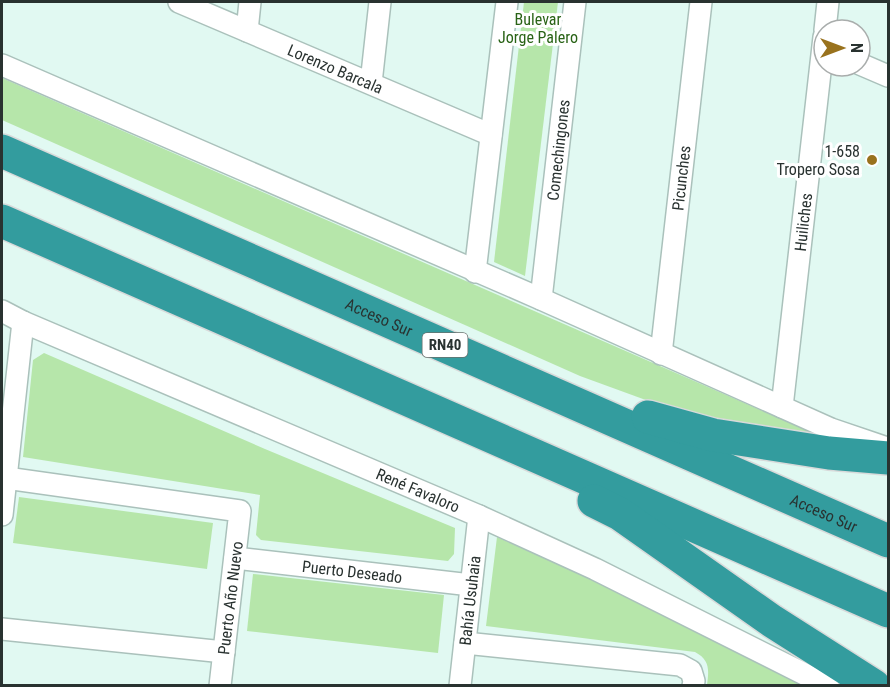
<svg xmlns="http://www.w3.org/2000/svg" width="890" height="687" viewBox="0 0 890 687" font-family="'Roboto Condensed',sans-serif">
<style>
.green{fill:#b6e6aa}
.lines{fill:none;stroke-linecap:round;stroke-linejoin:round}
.street-casing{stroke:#aac1bb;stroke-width:24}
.highway-casing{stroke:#d8dada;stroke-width:36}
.street{stroke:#fff;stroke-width:21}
.highway{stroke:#339c9e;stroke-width:33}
.poi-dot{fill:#99721d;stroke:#fff;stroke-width:2}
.labels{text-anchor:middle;stroke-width:6;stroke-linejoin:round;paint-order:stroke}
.shield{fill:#fff;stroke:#69706e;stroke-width:1.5}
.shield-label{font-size:15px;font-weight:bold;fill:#293230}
.park-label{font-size:16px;fill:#296316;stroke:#fff}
.street-label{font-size:16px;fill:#293230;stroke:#fff}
.poi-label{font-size:16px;fill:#293230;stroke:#fff;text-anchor:end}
</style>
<rect width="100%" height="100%" fill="#e1f9f2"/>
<g class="green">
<path d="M 524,2 L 558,2 L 525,276 L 494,262 Z"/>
<path d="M 2,78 L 836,443 L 706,418 L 643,399 L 580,376 L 2,120 Z"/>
<path d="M 44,353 L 265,449 L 455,528 L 454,554 L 448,561 L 261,540 L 256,535 L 260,495 L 23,457 L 33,360 Z"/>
<path d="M 19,497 L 213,523 L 207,569 L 13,543 Z"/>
<path d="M 497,537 L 629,596 L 809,685 L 707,685 C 709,670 710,660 695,652 L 486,626 Z"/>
<path d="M 253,574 L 444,595 L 438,653 L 247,631 Z"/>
</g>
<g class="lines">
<g class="street-casing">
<g id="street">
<path id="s1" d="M 179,2 L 491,135"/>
<path d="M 825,30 L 828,2"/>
<path d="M 247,31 L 250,2"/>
<path d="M 860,64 L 888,76"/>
<path d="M 2,65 L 541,299 L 831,429 L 887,448"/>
<path d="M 371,83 L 380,2"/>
<path d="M 475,272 L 507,2"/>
<path id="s2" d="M 541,299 L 575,2"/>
<path id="s3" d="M 2,311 L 23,322 L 479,516 L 595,569 L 828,686"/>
<path id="s4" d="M 661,354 L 701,2"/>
<path id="s5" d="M 782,407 L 824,37"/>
<path d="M 6,478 L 240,511 L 220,686"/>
<path d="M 2,515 L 23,322"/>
<path id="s6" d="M 235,558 L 471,585"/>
<path d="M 2,629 L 224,652"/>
<path d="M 465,643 L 680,665 L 691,671 L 694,681 L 693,686"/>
<path id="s7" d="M 460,686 L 479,516"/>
</g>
</g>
<g class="highway-casing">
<g id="highway">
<path id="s8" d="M 2,151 L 888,541"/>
<path d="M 2,221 L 888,611"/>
<path d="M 648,417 L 713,435 L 829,453 L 888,458"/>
<path d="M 594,501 L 620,514 L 772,621 L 874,686"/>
</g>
</g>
<use href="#street" class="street"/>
<use href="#highway" class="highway"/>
</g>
<circle class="poi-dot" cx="872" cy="160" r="6"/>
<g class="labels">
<rect class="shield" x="422.5" y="333" width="45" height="24" rx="4.5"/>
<g class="shield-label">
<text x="445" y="350">RN40</text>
</g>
<g class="park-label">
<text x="538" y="25">Bulevar<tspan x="538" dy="18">Jorge Palero</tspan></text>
</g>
<g class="street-label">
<text dy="6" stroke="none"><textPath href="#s1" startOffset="170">Lorenzo Barcala</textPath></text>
<text dy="6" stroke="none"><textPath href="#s2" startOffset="150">Comechingones</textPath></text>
<text dy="6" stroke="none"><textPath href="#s4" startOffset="177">Picunches</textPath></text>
<text dy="6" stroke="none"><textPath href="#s5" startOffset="186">Huiliches</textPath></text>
<text dy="6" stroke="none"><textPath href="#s8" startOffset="412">Acceso Sur</textPath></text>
<text dy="6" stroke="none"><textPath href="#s3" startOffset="453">René Favaloro</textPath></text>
<text dy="6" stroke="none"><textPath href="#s8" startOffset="898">Acceso Sur</textPath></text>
<text dy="6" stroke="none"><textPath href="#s6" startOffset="118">Puerto Deseado</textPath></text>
<text transform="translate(230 598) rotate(-83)" y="6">Puerto Año Nuevo</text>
<text dy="6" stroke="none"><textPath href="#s7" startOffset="86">Bahía Usuhaia</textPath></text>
</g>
<g class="poi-label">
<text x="860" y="157">1-658<tspan x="860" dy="18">Tropero Sosa</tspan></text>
</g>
</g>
<rect width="890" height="687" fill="none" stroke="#293230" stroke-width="6"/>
<g transform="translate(842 48) rotate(90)"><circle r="28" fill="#ffffff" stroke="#a9adac" stroke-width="1.5"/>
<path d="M0-4.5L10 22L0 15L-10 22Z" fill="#99721d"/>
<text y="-9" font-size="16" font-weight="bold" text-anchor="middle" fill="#293230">N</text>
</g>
</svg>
